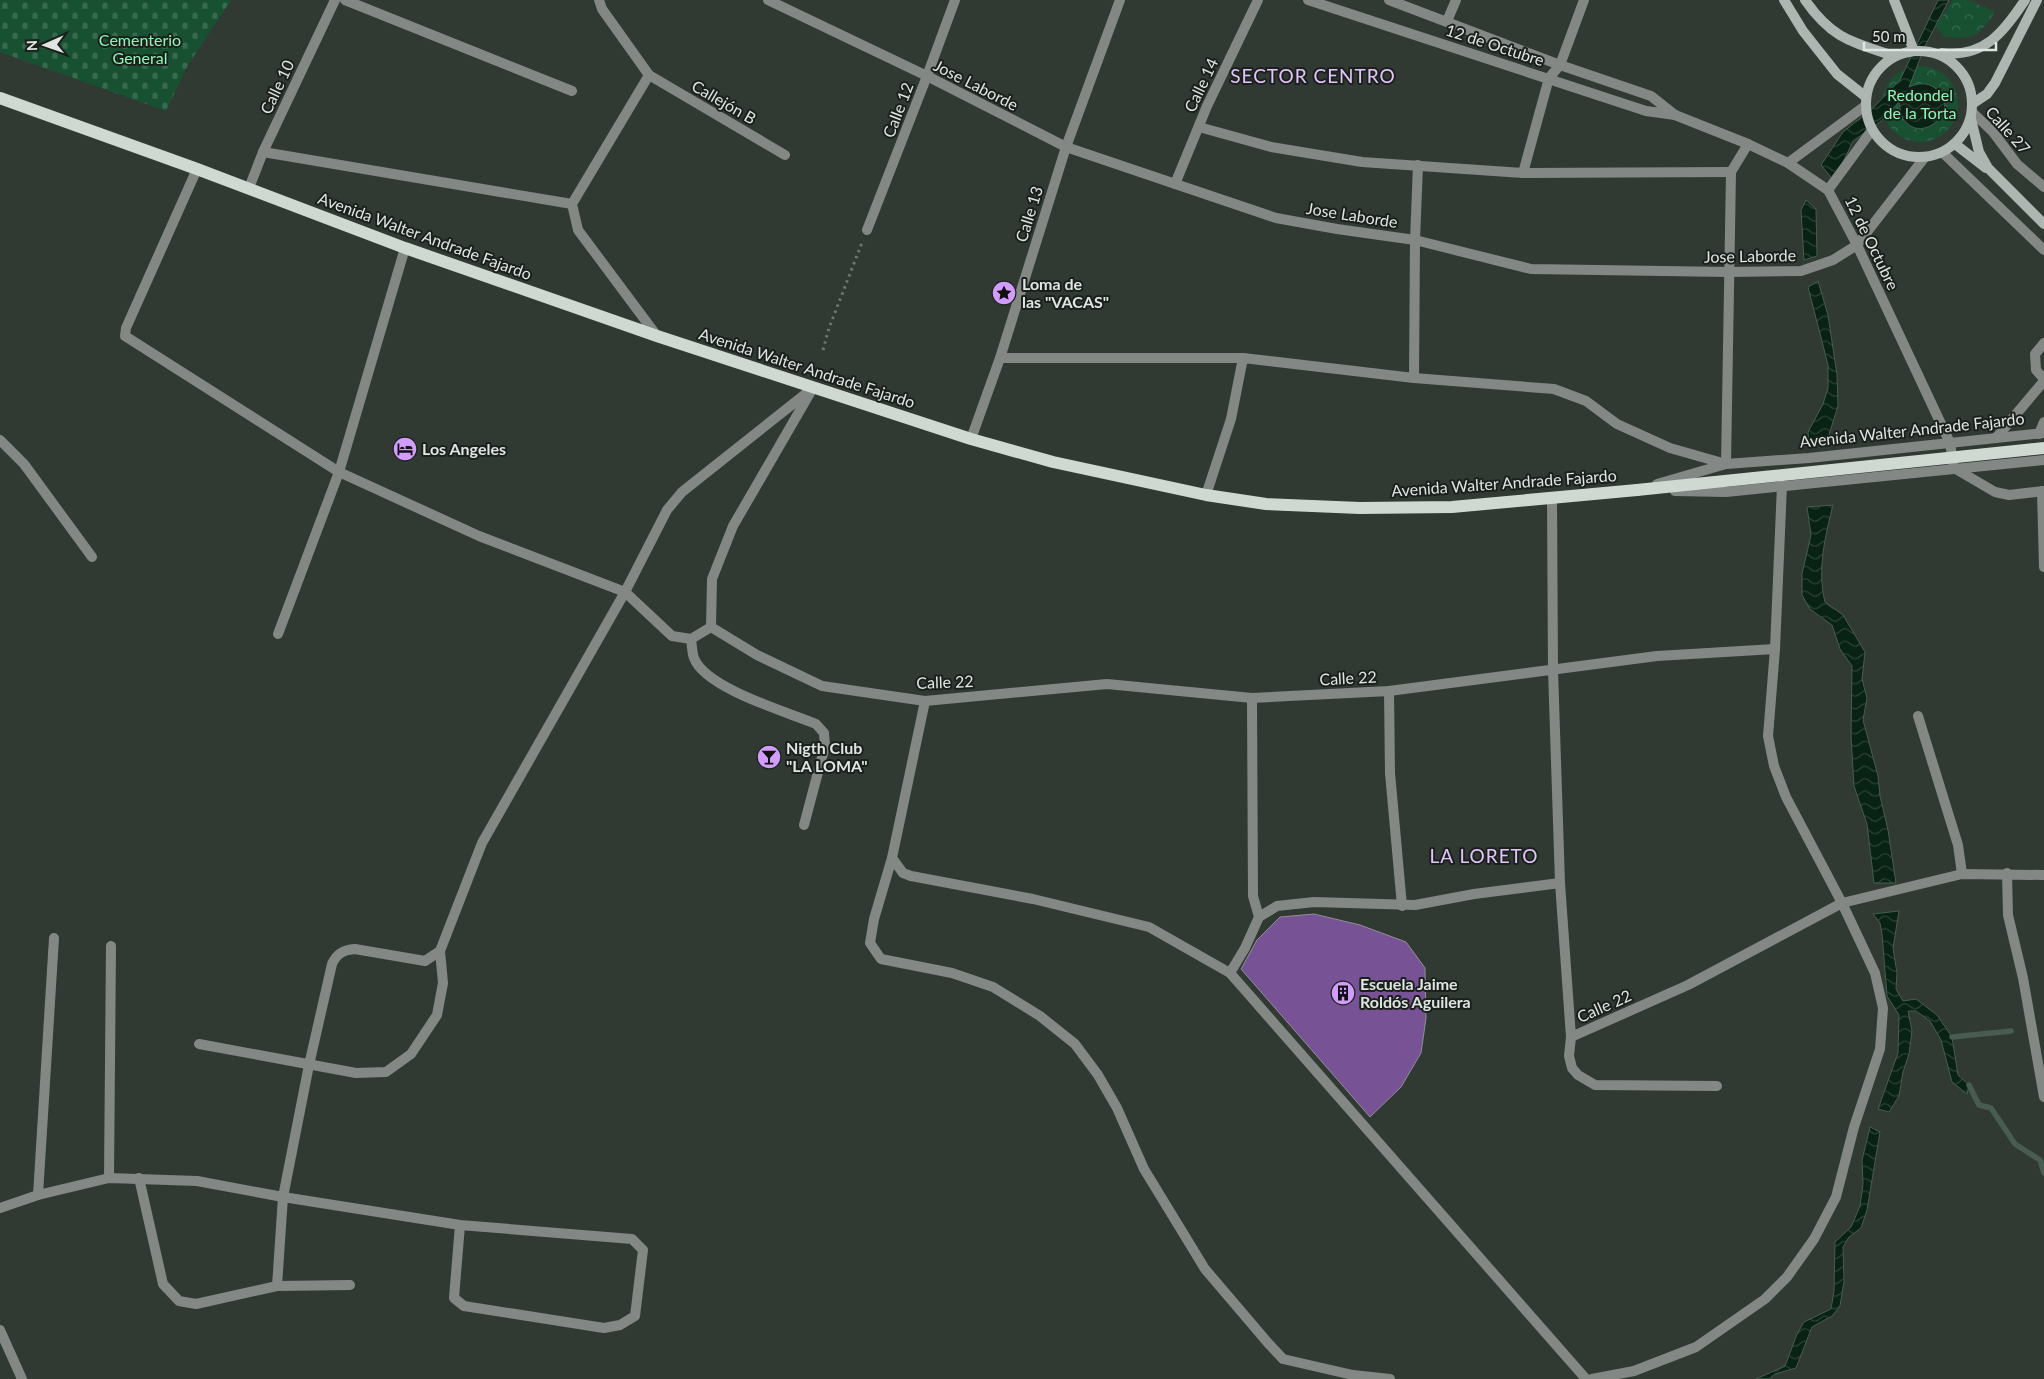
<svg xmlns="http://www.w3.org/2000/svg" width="2044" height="1379" viewBox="0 0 2044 1379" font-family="Lato,sans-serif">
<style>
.cemetery{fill:url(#cemetery-stones)}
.park{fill:url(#park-crowns)}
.water{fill:url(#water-waves);stroke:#485c51}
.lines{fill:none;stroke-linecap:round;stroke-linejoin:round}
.stream{stroke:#485c51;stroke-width:5.5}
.building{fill:#775294;stroke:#928d97}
.path{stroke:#6d7670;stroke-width:3;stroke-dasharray:2.5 4;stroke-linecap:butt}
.service{stroke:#838885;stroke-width:10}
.pedestrian{stroke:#838885;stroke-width:10}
.minor{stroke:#838885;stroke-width:10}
.secondary{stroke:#aeb6b1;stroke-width:10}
.primary{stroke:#cfd9d2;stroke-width:12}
.primary-bridge{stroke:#cfd9d2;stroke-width:12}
.labels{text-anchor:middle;stroke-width:4;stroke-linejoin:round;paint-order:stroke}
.park-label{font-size:16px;fill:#88f8b4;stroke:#1b201d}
.street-label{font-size:16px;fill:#dfe5e1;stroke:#1b201d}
.poi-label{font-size:16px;font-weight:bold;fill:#dfe5e1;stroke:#1b201d;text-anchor:start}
.quarter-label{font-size:19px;letter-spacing:1px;fill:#e1c4fa;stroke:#1b201d}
</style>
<defs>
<pattern id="cemetery-stones" width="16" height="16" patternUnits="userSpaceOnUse" patternTransform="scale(1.25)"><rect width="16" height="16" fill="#175132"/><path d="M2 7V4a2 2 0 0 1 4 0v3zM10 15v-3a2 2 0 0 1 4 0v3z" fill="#386a4f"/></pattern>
<pattern id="park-crowns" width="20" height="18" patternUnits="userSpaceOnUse" patternTransform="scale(1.25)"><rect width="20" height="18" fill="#175132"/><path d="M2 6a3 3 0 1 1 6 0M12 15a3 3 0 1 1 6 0" fill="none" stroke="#386a4f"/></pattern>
<pattern id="water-waves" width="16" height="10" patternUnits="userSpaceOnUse" patternTransform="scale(1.25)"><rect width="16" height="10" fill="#082213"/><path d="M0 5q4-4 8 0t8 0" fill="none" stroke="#2c4235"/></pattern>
</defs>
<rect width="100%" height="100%" fill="#303a33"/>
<path class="cemetery" d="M 0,0 L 231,0 L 188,65 L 166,111 L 0,52 Z"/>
<g class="park">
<path d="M 1953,0 L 1968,0 L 1995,12 C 1979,36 1973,40 1944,37 L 1936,26 Z"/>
<circle cx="1920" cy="104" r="38"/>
</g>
<g class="water">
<path d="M 1938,0 L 1949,0 L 1925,46 L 1909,87 C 1918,83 1927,82 1935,88 C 1964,109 1920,148 1902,117 C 1900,113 1900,107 1899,102 L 1880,122 L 1853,141 L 1834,181 L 1821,165 L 1843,132 L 1873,108 L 1900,80 Z"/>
<path d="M 1806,200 L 1816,209 L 1817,256 L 1804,260 L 1801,210 Z"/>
<path d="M 1818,281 L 1828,315 L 1837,375 L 1838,406 L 1827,441 L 1809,444 L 1808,432 L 1823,404 L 1828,388 L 1828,365 L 1808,287 Z"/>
<path d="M 1833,505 C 1825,537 1817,570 1825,602 L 1843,615 L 1865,652 L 1862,679 L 1867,698 L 1863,720 L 1878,776 L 1880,796 L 1888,830 L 1896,883 L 1874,883 L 1867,824 L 1854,786 L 1851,736 L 1852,666 L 1840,649 L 1832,625 L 1810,609 L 1802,595 L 1802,574 L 1811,535 L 1807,507 Z"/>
<path d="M 1899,911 L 1893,948 L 1897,973 L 1896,989 L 1903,1001 L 1916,999 L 1937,1015 L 1952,1037 L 1958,1075 L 1969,1085 L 1967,1094 L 1952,1082 L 1941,1040 L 1930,1021 L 1916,1011 L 1908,1011 L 1912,1031 L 1909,1054 L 1903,1072 L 1899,1096 L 1889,1112 L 1878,1109 L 1898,1053 L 1899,1015 L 1887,996 L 1882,934 L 1880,923 L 1873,914 Z"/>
<path d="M 1870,1127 L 1880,1132 L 1867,1210 L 1861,1228 L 1849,1237 L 1843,1247 L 1844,1281 L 1840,1306 L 1832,1316 L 1812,1327 L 1796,1368 L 1775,1374 L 1769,1379 L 1756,1379 L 1785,1366 L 1797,1334 L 1804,1322 L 1831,1309 L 1834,1291 L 1835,1242 L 1851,1227 L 1860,1206 L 1863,1184 L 1862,1160 Z"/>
</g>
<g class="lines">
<g class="stream">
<path d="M 1952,1037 L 2011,1031"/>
<path d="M 1969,1085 L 1979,1105 L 1991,1108 L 2015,1144 L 2040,1160 L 2044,1173"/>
</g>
</g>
<path class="building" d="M 1314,914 L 1360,925 L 1406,942 L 1425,968 L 1426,1018 L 1421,1053 L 1401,1087 L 1370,1117 L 1241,969 L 1257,940 L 1280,917 Z"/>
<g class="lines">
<path class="path" d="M 823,350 L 829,328 L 863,240"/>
<g class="service">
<path d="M 2044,343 L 2035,354 L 2036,370 L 2044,379"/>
<path d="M 2039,434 L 2044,422"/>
<path d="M 1996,438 L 2044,381"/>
<path d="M 1954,468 L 1995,492 L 2009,495 L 2044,491"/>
<path d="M 2042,491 L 2044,567"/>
<path d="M 1918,716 L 1958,845 L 1962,874"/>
</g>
<path class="pedestrian" d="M 1447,21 L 1456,0"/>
<g class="minor">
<path d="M 345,0 L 572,91"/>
<path d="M 599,0 L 602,9 L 649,75 L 572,204 L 578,230 L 657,336"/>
<path d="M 768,0 L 927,76 L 1066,147 L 1276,218 L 1337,229 L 1415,240 L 1531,269 L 1729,272 L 1801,271 L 1833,260 L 1857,245 L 1925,157"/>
<path d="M 1308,0 L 1646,111 L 1675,115 L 1651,96 L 1560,65 L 1389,0"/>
<path d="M 649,75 L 785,155"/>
<path d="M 1972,112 L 1993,132 L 2017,164 L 2044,187"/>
<path d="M 1675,115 L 1748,144 L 1788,163 L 1828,190 L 1857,245 L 1950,443 L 1954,468"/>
<path d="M 1199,127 L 1271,147 L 1362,162 L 1523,173 L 1731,172"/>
<path d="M 263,152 L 572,204"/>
<path d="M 1942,152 L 2044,250"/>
<path d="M 1788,163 L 1865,106"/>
<path d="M 197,169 L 126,328 L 125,336 L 339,472 L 278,634"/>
<path d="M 1523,173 L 1549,78 L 1560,65 L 1584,0"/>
<path d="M 1175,184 L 1207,106 L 1258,0"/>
<path d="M 249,188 L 263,152 L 335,0"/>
<path d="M 1828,190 L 1872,130"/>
<path d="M 867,230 L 927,76 L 955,0"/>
<path d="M 1000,358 L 1243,358"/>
<path d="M 1414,378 L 1415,240 L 1418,165"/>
<path d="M 813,388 L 682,492 L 667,510 L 625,592 L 672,636 L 691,639 L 711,627 L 757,655 L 822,686 L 925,701 L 1107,684 L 1252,698 L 1389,691 L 1657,656 L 1775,649"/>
<path d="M 971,439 L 1000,358 L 1066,147 L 1120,0"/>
<path d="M 0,440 L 24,464 L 92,557"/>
<path d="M 1657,484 L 1726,464 L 1809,458 L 2044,433"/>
<path d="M 1675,491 L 1726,492 L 2044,460"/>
<path d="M 1206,495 L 1231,419 L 1243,358 L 1414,378 L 1554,389 L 1586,401 L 1617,424 L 1670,448 L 1726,464 L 1731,172 L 1748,144"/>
<path d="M 1552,498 L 1553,670 L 1560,883 L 1571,1037 L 1688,985 L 1842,903 L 1962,874 L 2044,875"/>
<path d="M 711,627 L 712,579 L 733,526 L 810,393"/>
<path d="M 691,639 C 692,645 692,653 694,658 C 705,688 787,712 816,724 L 824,733 L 825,746 L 804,825"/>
<path d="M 1389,691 L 1390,773 L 1402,906"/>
<path d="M 925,701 L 892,858 L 903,873 L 911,876 L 1033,899 L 1149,927 L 1230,973 L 1586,1379"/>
<path d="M 892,858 L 874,919 L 870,943 L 881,959 L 952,973 L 993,987 L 1040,1016 L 1075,1044 L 1098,1075 L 1117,1108 L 1144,1169 L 1205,1269 L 1268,1343 L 1283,1359 L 1353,1375 L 1390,1379"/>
<path d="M 2007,873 L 2008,915 L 2023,978 L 2044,1097"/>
<path d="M 1259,917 L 1277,906 L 1314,902 L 1415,905 L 1474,894 L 1560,883"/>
<path d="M 1230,973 L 1245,948 L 1259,917 L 1253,896 L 1252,698"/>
<path d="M 1571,1037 L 1569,1056 L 1572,1068 L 1578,1075 L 1595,1085 L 1717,1086"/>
<path d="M 199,1044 L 356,1073 L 386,1072 L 411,1054 L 437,1015 L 443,983 L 440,951"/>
<path d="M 109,1178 L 111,946"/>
<path d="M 139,1178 L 163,1284 L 179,1301 L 196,1304 L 277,1286 L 350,1285"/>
<path d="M 38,1195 L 54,938"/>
<path d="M 0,1208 L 38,1195 L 109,1178 L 197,1181 L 283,1197 L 460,1225 L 632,1239 L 643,1250 L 635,1316 L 620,1325 L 604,1328 L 464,1306 L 454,1298 L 460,1225"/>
<path d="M 277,1286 L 283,1197 L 309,1065 L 332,964 C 337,953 344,950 355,949 L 425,961 L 440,951 L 482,843 L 625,592 L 479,536 L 339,472 L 405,248"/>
<path d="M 0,1330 L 22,1379"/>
<path d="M 1592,1379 L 1634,1371 L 1696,1347 L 1765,1299 L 1787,1277 L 1814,1239 L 1836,1197 L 1854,1127 L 1880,1049 L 1883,1008 L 1875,973 L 1842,903 L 1786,797 L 1774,766 L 1768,736 L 1775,649 L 1782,485"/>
</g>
<g class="secondary">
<path d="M 1784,0 L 1803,31 L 1837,74 L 1866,97"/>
<path d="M 1805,0 C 1832,39 1852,42 1894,56"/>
<path d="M 1894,0 L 1914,51"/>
<circle cx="1919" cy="104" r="53"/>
<path d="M 1942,53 C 1984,58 2004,32 2025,0"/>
<path d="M 1972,104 L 1987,94 L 1995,83 L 2037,0"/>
<path d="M 1971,119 L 1979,152 L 1988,168 L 2044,224"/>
<path d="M 1955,144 L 1986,168"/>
</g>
<path class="primary" d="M 0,98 L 197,169 L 405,248 L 657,336 L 971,439 L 1053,462 L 1206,495 L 1266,504 L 1360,508 L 1452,507 L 1637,490"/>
<path class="primary-bridge" d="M 1637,490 L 2044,448"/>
</g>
<defs>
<g id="sight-disc" transform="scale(1.25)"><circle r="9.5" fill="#d29cfd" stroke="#1b201d"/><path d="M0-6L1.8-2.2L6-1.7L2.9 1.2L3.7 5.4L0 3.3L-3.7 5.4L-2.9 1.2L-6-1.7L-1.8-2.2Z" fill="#111"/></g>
<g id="hotel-disc" transform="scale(1.25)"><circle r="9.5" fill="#d29cfd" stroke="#1b201d"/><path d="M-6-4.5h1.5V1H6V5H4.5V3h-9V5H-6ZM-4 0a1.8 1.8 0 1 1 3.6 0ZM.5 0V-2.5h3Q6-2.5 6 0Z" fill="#111"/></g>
<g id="bar-disc" transform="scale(1.25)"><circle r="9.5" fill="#d29cfd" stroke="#1b201d"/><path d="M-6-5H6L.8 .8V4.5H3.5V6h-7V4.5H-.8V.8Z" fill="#111"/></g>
<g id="building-disc" transform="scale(1.25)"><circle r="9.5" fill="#d29cfd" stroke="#1b201d"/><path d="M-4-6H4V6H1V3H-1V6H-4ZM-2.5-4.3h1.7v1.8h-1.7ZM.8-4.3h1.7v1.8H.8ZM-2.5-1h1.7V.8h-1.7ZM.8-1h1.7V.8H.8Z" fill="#111"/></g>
</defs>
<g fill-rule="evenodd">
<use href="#sight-disc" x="1004" y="293"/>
<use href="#hotel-disc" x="405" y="449"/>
<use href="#bar-disc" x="769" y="757"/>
<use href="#building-disc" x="1343" y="993"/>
</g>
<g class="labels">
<g class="park-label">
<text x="140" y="46">Cementerio<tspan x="140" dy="18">General</tspan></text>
<text x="1920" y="101">Redondel<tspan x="1920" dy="18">de la Torta</tspan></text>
</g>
<g class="street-label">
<text transform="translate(1495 45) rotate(18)" y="6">12 de Octubre</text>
<text transform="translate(976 85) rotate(27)" y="6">Jose Laborde</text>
<text transform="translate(1201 85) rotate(-65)" y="6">Calle 14</text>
<text transform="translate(277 87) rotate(-65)" y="6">Calle 10</text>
<text transform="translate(724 102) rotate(30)" y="6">Callejón B</text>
<text transform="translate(898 110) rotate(-69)" y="6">Calle 12</text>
<text transform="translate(2008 130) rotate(48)" y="6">Calle 27</text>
<text transform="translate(1029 214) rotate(-73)" y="6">Calle 13</text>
<text transform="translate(1352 215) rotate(9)" y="6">Jose Laborde</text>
<text transform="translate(425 236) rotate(20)" y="6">Avenida Walter Andrade Fajardo</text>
<text transform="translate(1872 243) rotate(64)" y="6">12 de Octubre</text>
<text transform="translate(1750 256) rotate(-1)" y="6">Jose Laborde</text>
<text transform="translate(807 368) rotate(18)" y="6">Avenida Walter Andrade Fajardo</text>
<text transform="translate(1912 430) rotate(-6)" y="6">Avenida Walter Andrade Fajardo</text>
<text transform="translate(1504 483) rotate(-4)" y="6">Avenida Walter Andrade Fajardo</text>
<text transform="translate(1348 678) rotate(-3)" y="6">Calle 22</text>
<text transform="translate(945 682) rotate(-2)" y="6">Calle 22</text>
<text transform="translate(1604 1006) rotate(-24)" y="6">Calle 22</text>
</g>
<g class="poi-label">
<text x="1022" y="290">Loma de<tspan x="1022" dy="18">las "VACAS"</tspan></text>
<text x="422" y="455">Los Angeles</text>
<text x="786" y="754">Nigth Club<tspan x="786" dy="18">"LA LOMA"</tspan></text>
<text x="1360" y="990">Escuela Jaime<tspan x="1360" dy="18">Roldós Aguilera</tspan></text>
</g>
<g class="quarter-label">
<text x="1313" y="83">SECTOR CENTRO</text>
<text x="1484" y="863">LA LORETO</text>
</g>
</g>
<g transform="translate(45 45) rotate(268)" stroke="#1b201d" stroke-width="4" paint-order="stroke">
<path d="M0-4L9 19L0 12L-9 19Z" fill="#dfe5e1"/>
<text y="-8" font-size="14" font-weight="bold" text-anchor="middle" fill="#dfe5e1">N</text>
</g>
<path d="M1864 42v8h132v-8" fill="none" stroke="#dfe5e1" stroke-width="2.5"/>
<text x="1872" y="42" font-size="15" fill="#dfe5e1" stroke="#1b201d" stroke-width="4" paint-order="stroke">50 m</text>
</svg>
